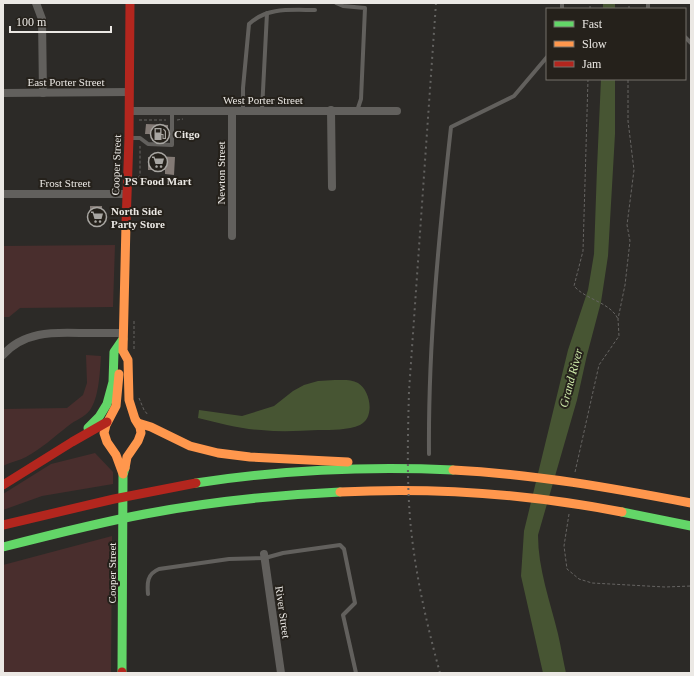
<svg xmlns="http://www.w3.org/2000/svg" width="694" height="676" viewBox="0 0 694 676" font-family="Georgia,serif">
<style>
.green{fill:#492e2d}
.water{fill:#475533}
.building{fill:#837a75}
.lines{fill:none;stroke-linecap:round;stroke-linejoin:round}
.path{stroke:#666462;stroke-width:1;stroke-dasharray:3 2;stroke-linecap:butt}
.lane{stroke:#62605d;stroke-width:4}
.street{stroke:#62605d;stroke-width:8}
.fast{stroke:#63d668;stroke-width:9}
.slow{stroke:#ff974d;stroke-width:9}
.jam{stroke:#b3261e;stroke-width:9}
.rail{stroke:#636260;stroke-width:2;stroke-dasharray:2 4;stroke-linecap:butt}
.labels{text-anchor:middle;stroke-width:4;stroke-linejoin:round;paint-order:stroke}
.street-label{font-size:11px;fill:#ebe8e4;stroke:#25211b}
.poi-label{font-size:11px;font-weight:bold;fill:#ebe8e4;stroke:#25211b;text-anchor:start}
.water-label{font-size:12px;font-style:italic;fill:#ceeba9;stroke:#25211b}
</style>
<rect width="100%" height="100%" fill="#2c2a27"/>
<g class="green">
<path d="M 115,245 L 113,307 L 20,308 L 9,317 L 3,317 L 3,246 Z"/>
<path d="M 86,355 L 101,356 C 100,371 99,398 90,410 C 84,418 75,420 68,426 C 54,437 41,449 26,457 C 19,461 10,462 3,466 L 3,409 L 67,408 L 83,395 L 87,383 Z"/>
<path d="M 95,453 L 113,472 L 113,484 L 42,496 L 3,510 L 3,494 L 51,464 Z"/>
<path d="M 112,536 L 111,673 L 3,673 L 3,565 Z"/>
</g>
<g class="water">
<rect x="603" y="3" width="12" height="6"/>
<path d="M 601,79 L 615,79 L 615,134 L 608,256 L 601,302 L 587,355 L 577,400 L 538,535 C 538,569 550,601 558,634 C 561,647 563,660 566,673 L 543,673 L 521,576 L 524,531 L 568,350 L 588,290 L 594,254 L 597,168 Z"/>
<path d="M 335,380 C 342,380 351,379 358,383 C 371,391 375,418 360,425 C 348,430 332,430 318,430 C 299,431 280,432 261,430 C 240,429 219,423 198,418 L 199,410 L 242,416 L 274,406 L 293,391 L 304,385 L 318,381 Z"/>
</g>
<g class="building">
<path d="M 146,124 L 168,125 L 168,141 L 152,141 L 152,134 L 145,134 Z"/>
<path d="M 154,156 L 175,157 L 174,175 L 165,174 L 165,170 L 148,170 L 148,157 L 154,157 Z"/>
<path d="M 90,206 L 102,206 L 102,225 L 92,225 L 90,221 Z"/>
</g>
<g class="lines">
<g class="path">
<path d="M 590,9 L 590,3"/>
<path d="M 629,9 L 629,3"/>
<path d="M 588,79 L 583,251 L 574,286 C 586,300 610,302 618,319"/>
<path d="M 139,120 L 166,120"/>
<path d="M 177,120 L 183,119"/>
<path d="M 138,178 L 140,175 L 140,146"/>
<path d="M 134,321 L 134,338"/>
<path d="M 134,341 L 134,350"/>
<path d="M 139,398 L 144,410 L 148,415"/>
<path d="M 575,472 L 599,365 L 619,336 L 618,319 L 625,285 L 630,241 L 627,225 L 634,170 L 628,121 L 628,79"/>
<path d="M 569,514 L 564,546 L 567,569 L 579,579 L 592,583 L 665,587 L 691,586"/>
</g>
<g class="lane">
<path d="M 336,3 L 343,6 L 365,8 L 361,99 L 357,111"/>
<path d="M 648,3 L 648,9"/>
<path d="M 562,9 L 562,3"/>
<path d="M 685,37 L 691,43"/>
<path d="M 262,110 L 267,13"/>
<path d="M 243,111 L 243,88 L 249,24 C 267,7 291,10 315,10"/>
<path d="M 131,138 L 140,138 L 148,144 L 172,145 L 172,111"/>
<path d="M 429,454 C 428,345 439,235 451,127 L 514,96 L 547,57"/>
<path d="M 148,594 C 147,583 147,574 159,569 L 229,559 L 265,558 L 283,553 L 340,545 L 344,549 L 355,603 L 343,615 L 356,673"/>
</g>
<g class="street">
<path d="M 36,3 L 42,19 L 43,93"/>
<path d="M 3,93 L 129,92"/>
<path d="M 331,110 L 332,187"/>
<path d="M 129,111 L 397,111"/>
<path d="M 232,111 L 232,236"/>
<path d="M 3,194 L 127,194"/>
<path d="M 3,355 C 23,332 52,332 80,333 C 94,333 109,333 123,333"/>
<path d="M 264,554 L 281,673"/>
</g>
<g class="fast">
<path d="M 88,428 L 99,417 L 107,404 L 113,382 L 114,352 L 123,339"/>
<path d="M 196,483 C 281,470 367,466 453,470"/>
<path d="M 622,512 L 691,526"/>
<path d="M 3,547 C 50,535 97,523 145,514 C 209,502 274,495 340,492"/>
<path d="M 122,673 L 123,475 L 125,468"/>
</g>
<g class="slow">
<path d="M 119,374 L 116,406 L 106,425 L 104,433 L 107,442 L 116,455 L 123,474"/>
<path d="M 138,423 L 151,427 L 190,446 L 218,453 L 250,457 L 348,462"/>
<path d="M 125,468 L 127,457 L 138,441 L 141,433 L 140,427 L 135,419 L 129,400 L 128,360 L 123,351 L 126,224"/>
<path d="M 453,470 C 534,474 612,488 691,503"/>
<path d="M 340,492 C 435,487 529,494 622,512"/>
</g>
<g class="jam">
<path d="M 126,224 L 129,138 L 130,3"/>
<path d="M 3,485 L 72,442 L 107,422"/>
<path d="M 3,525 L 114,499 L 196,483"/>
<path d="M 122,672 L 122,673"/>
</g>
<path class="rail" d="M 436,3 L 409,391 C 408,428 407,466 409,503 C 412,560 425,618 440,673"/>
</g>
<defs>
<g id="fuel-ring" transform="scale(1)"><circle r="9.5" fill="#25211b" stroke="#a8a6a2" stroke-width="1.5"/><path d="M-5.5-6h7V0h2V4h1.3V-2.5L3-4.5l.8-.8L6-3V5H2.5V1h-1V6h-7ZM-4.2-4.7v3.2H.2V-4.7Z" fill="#a8a6a2"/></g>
<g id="supermarket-ring" transform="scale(1)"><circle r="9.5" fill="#25211b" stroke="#a8a6a2" stroke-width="1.5"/><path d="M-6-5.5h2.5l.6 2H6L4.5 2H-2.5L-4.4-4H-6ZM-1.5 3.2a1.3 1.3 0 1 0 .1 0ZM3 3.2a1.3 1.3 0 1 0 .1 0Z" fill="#a8a6a2"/></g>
</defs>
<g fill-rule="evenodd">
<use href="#fuel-ring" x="160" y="134"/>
<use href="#supermarket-ring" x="158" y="162"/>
<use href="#supermarket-ring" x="97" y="217"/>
</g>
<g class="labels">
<g class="street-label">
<text x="66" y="86">East Porter Street</text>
<text x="263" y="104">West Porter Street</text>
<text transform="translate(116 165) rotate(-88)" y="4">Cooper Street</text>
<text transform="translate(221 173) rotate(-90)" y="4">Newton Street</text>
<text x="65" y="187">Frost Street</text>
<text transform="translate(112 573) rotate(-90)" y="4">Cooper Street</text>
<text transform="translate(283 612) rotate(82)" y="4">River Street</text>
</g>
<g class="poi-label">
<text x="174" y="138">Citgo</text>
<text x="158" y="185" text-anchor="middle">PS Food Mart</text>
<text x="111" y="215">North Side<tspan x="111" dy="13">Party Store</tspan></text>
</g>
<g class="water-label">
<text transform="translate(571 378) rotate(-75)" y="4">Grand River</text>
</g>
</g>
<rect width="694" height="676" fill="none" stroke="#ebe8e4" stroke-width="8"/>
<rect x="546" y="8" width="140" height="72" fill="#25211b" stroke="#74716b"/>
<rect x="554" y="21" width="20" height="6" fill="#63d668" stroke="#74716b"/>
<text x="582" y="28" font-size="12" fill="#ebe8e4">Fast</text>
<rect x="554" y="41" width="20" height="6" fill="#ff974d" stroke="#74716b"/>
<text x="582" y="48" font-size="12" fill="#ebe8e4">Slow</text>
<rect x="554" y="61" width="20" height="6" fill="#b3261e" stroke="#74716b"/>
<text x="582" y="68" font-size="12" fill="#ebe8e4">Jam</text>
<path d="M10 26v6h101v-6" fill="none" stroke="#ebe8e4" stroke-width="2"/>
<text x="16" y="26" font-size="12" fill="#ebe8e4" stroke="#25211b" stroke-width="3" paint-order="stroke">100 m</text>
</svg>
